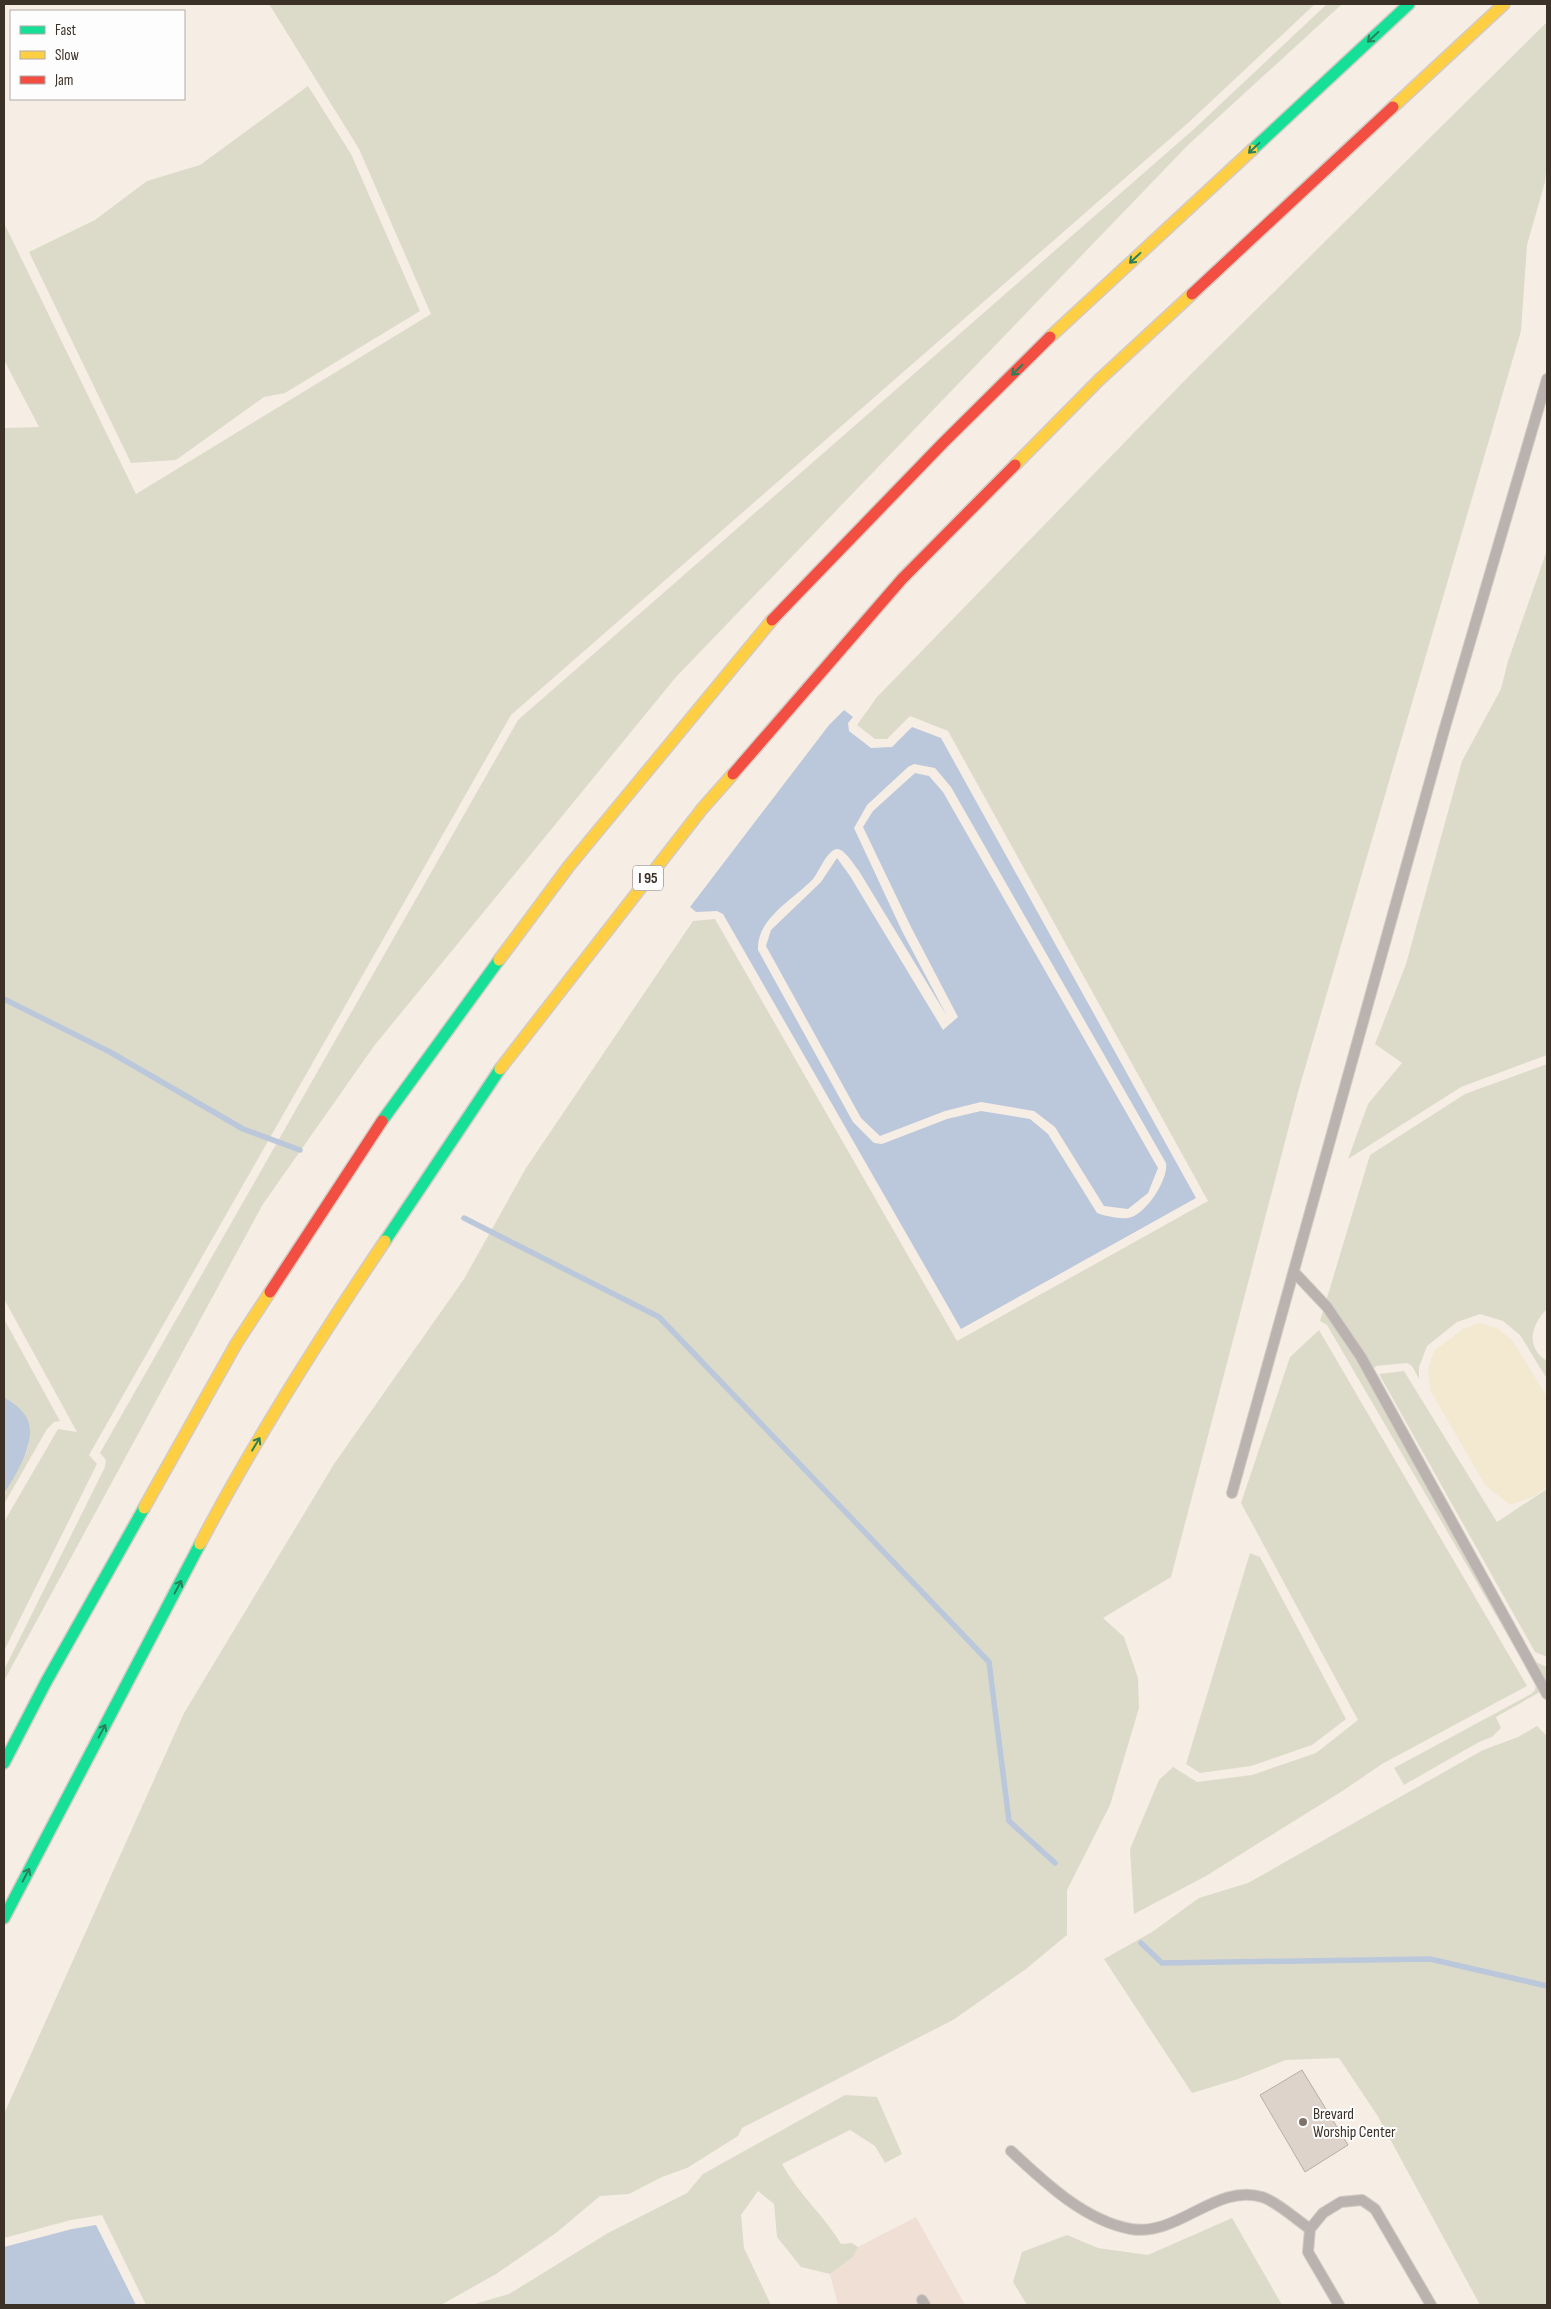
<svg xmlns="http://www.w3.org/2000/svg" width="1551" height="2309" viewBox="0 0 1551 2309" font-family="'Sofia Sans Condensed',sans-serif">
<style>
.commercial{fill:#f0dfd5}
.green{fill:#dcdbca}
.sand{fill:#f3e9d1}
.water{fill:#bbc7da;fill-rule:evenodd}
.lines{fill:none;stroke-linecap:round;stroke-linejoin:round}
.stream{stroke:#bbc7da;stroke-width:5.5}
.building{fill:#ddd3ca;stroke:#b7aea5}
.lane-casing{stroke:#d3cbc4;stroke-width:12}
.fast-casing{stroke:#d3cbc4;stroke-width:14}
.slow-casing{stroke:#d3cbc4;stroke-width:14}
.jam-casing{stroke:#d3cbc4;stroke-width:14}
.lane{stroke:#b9b2af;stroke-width:10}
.fast{stroke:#16e098;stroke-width:11}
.slow{stroke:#ffcf43;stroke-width:11}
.jam{stroke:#f24e42;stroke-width:11}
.oneway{stroke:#2b805a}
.poi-dot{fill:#7d7369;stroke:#fdfdfd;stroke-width:2}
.labels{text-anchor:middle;stroke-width:4;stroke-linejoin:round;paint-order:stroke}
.shield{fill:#fdfdfd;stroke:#766e67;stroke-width:1}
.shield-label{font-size:15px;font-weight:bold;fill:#3c3127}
.poi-label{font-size:16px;fill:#3c3127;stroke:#fdfdfd;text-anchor:start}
</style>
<rect width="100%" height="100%" fill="#f6ede4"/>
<path class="commercial" d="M 916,2217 L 965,2305 L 838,2305 L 830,2274 L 853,2257 L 858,2247 Z"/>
<g class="green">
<path d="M 269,4 L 1315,4 L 1188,123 L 511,715 L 89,1455 L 97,1464 L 4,1651 L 4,1522 L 58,1429 L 77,1432 L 4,1299 L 4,428 L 39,427 L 4,360 L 4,223 L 136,494 L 431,314 L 359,149 Z"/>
<path d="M 1327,4 L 1342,4 L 1188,145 L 676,677 L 374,1046 L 263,1204 L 4,1681 L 4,1670 L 105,1467 L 106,1460 L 100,1453 L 518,720 L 1194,129 Z"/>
<path d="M 1547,22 L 1547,162 L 1545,182 L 1527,245 L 1521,331 L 1298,1092 L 1171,1577 L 1103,1618 L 1124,1637 L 1138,1678 L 1139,1708 L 1110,1805 L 1067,1890 L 1067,1935 L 1026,1969 L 953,2020 L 742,2128 L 738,2136 L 687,2168 L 662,2177 L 629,2194 L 600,2196 L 556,2233 L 496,2274 L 441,2305 L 146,2305 L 102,2215 L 71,2220 L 4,2238 L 4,2114 L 184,1713 L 334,1464 L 464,1279 L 526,1168 L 693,921 L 715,919 L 957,1341 L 1208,1201 L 948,731 L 910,716 L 887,739 L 875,739 L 857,725 L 877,697 L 1191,374 Z"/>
<path d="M 308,86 L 351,154 L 420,311 L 285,393 L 264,397 L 176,460 L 131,463 L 29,252 L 95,220 L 147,181 L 200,165 Z"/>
<path d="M 1547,550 L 1547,1055 L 1461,1087 L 1348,1159 L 1368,1104 L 1402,1063 L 1375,1044 L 1406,964 L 1462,761 L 1501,689 L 1508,661 Z"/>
<path d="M 1547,1064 L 1547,1309 C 1531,1325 1525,1347 1547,1361 L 1547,1379 L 1520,1335 L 1503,1321 L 1480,1314 L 1457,1322 L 1427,1346 L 1419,1367 L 1419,1379 L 1412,1366 L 1407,1363 L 1376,1366 L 1370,1373 L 1531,1660 L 1547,1667 L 1547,1688 L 1496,1717 L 1501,1728 L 1492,1737 L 1479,1742 L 1404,1785 L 1394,1768 L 1531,1694 L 1535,1690 L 1536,1684 L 1327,1325 L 1320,1321 L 1370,1155 L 1465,1094 Z"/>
<path d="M 4,1319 L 60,1421 L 54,1422 L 47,1429 L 4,1504 C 4,1473 45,1452 23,1417 C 17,1408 13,1403 4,1397 Z"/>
<path d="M 1319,1330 L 1527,1686 L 1382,1764 L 1344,1790 L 1206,1876 L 1134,1914 L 1130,1849 L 1159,1780 L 1173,1767 L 1197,1782 L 1252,1775 L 1316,1753 L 1358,1720 L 1241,1503 L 1290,1357 Z"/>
<path d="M 1404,1371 L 1497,1522 L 1547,1489 L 1547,1657 L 1535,1652 L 1379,1374 Z"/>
<path d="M 1250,1553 L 1260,1557 L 1346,1719 L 1312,1745 L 1251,1766 L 1200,1773 L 1186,1764 Z"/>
<path d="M 1537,1726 L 1547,1736 L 1547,2305 L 1480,2305 L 1377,2115 L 1339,2058 L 1286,2060 L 1238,2079 L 1192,2093 L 1104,1959 L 1152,1932 L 1199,1898 L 1248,1883 L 1483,1750 L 1518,1737 Z"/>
<path d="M 845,2095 L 877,2097 L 902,2154 L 885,2163 L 875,2146 L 850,2130 L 782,2164 C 798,2194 824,2215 841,2244 L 852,2243 L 858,2247 L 853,2257 L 830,2274 L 801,2267 L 777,2237 L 774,2204 L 758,2191 L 741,2215 L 744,2248 L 771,2305 L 471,2305 L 509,2294 L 608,2233 L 687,2193 L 703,2174 Z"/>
<path d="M 1232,2218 L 1282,2305 L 1027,2305 L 1013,2282 L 1022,2252 L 1067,2235 L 1098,2248 L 1148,2255 Z"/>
</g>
<path class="sand" d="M 1480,1323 L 1497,1328 L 1512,1340 L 1547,1397 L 1547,1487 L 1533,1497 L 1510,1505 L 1485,1485 L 1430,1390 L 1428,1369 L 1434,1351 L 1463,1329 Z"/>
<g class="water">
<path d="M 844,710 L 853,717 L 848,723 L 849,731 L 871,748 L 892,747 L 912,727 L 941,738 L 1196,1198 L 961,1329 L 723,914 L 717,911 L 696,912 L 690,907 L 829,725 ZM 914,764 L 935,768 L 951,787 L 1166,1163 C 1169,1179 1145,1216 1128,1218 C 1119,1219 1105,1216 1097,1213 L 1048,1134 L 1030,1119 L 981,1111 L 947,1119 L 882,1144 L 874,1143 L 853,1122 L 758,950 C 756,919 794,899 813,879 C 819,872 827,850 837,849 C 845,849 854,865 859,871 L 947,1016 L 902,931 L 854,828 L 867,805 L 908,767 Z"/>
<path d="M 915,773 L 929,776 L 943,792 L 1158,1168 L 1148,1193 L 1128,1209 L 1104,1206 L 1055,1127 L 1034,1111 L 981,1102 L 945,1111 L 880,1136 L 861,1118 L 766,946 L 771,930 L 821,882 L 837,858 L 850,876 L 943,1030 L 958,1017 L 911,927 L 863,827 L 873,811 Z"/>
<path d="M 4,1397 C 11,1402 20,1407 25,1415 C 41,1438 15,1475 4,1494 Z"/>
<path d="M 96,2225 L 136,2305 L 4,2305 L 4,2247 L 72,2229 Z"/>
</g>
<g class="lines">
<g class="stream">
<path d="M 4,999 L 110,1052 L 243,1129 L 300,1150"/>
<path d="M 464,1218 L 659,1317 L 989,1662 L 1009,1821 L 1055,1863"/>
<path d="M 1141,1943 L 1162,1963 L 1430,1959 L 1547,1986"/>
</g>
</g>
<path class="building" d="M 1302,2070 L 1348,2145 L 1305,2172 L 1260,2095 Z"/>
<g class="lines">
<g class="lane-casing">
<g id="lane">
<path d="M 1294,1272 L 1327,1307 L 1361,1357 L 1547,1694"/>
<path d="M 1232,1493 L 1443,734 L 1547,379"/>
<path d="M 1011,2151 C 1044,2182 1085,2221 1131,2229 C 1178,2237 1216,2183 1262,2197 C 1276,2201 1297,2220 1310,2229"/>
<path d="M 922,2300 L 925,2305"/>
<path d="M 1339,2305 L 1308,2252 L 1310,2229 L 1323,2213 L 1341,2202 L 1362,2200 L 1375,2209 L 1431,2305"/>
</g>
</g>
<g class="fast-casing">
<g id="fast">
<path d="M 1252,150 L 1409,4"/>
<path d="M 382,1121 L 499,960"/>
<path d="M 385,1241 L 500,1069"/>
<path d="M 4,1763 L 46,1682 L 144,1508"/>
<path d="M 4,1918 L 200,1544"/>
</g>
</g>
<g class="slow-casing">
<g id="slow">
<path d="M 1393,107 L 1504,4"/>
<path d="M 1050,337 L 1252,150"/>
<path d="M 1015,465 L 1099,380 L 1192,294"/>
<path d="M 499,960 L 569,866 L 772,620"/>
<path d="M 500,1069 L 702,809 L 733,774"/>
<path d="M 144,1508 L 236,1344 L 270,1292"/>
<path d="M 200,1544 C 255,1439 319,1339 385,1241"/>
</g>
</g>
<g class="jam-casing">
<g id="jam">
<path d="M 1192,294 L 1393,107"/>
<path d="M 772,620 L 943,443 L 1050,337"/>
<path d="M 733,774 L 902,579 L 1015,465"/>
<path d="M 270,1292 L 382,1121"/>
</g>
</g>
<use href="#lane" class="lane"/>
<use href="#fast" class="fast"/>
<use href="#slow" class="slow"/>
<use href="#jam" class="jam"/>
</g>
<defs><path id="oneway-shaft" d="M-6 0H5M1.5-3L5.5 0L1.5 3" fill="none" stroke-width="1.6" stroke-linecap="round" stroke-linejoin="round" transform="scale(1.25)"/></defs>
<g class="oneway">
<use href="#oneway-shaft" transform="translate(1373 37) rotate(137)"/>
<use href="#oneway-shaft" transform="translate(1254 148) rotate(137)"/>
<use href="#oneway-shaft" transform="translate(1135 258) rotate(137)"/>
<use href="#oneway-shaft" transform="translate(1017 370) rotate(135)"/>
<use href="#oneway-shaft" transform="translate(256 1444) rotate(-59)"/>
<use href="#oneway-shaft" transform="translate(178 1587) rotate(-62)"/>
<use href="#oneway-shaft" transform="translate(102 1731) rotate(-62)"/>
<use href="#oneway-shaft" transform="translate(26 1875) rotate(-62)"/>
</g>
<circle class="poi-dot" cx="1303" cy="2122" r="5"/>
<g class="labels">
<rect class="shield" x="633" y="865.5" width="30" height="25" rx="4"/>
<g class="shield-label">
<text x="648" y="883">I 95</text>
</g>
<g class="poi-label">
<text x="1313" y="2119">Brevard<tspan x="1313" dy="18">Worship Center</tspan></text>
</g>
</g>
<rect width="1551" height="2309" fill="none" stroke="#3c3127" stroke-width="10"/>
<rect x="10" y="10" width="175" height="90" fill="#fdfdfd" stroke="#b0aba7"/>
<rect x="20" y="26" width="25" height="8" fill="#16e098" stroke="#b0aba7"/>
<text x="55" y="35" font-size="15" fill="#3c3127">Fast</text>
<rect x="20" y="51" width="25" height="8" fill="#ffcf43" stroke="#b0aba7"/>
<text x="55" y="60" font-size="15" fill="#3c3127">Slow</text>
<rect x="20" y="76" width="25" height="8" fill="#f24e42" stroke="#b0aba7"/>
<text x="55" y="85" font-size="15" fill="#3c3127">Jam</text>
</svg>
